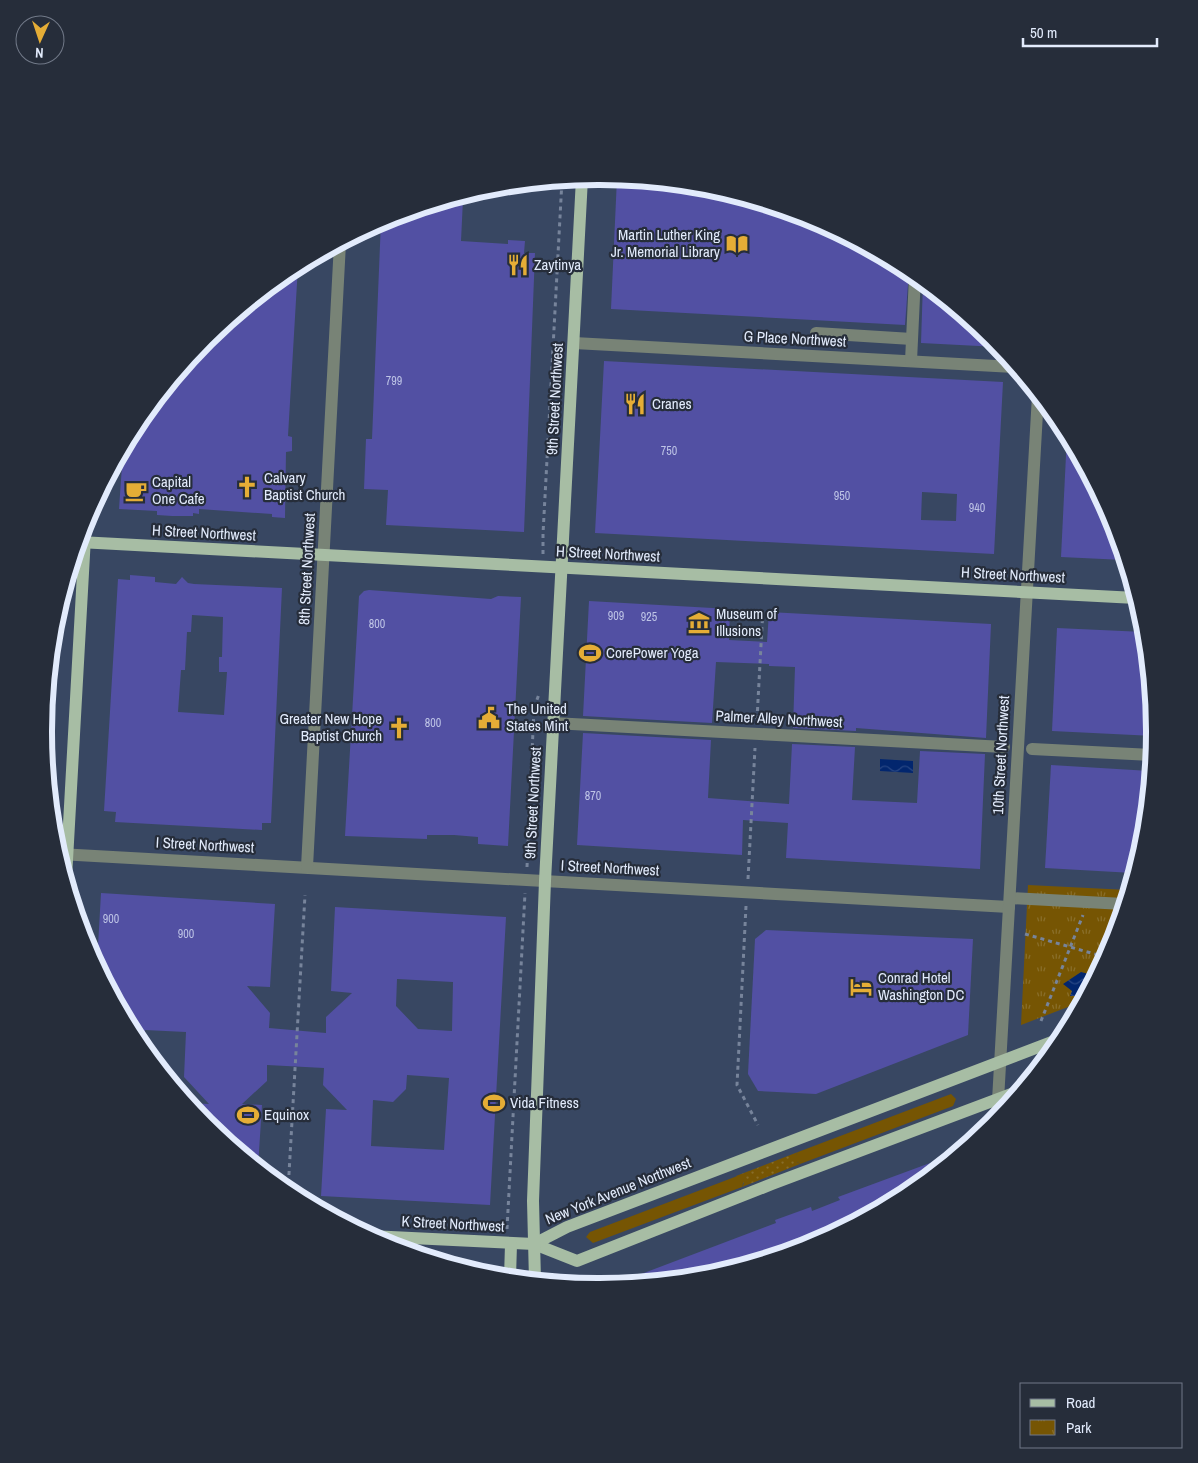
<svg xmlns="http://www.w3.org/2000/svg" width="1198" height="1463" viewBox="0 0 1198 1463" font-family="'Archivo Narrow',sans-serif">
<style>
.grass{fill:url(#grass-dots)}
.park{fill:url(#park-tufts)}
.garden{fill:#765503}
.water{fill:url(#water-waves)}
.building{fill:#5250a3;fill-rule:evenodd}
.lines{fill:none;stroke-linecap:round;stroke-linejoin:round}
.path{stroke:#77849b;stroke-width:3;stroke-dasharray:4 4;stroke-linecap:butt}
.minor{stroke:#788376;stroke-width:12}
.major{stroke:#a7bda4;stroke-width:12}
.labels{text-anchor:middle;stroke-width:4.5;stroke-linejoin:round;paint-order:stroke}
.number-label{font-size:12px;fill:#bec4e6}
.poi-label{font-size:15px;fill:#e2ebfc;stroke:#262d3a;text-anchor:start}
.street-label{font-size:15px;fill:#e2ebfc;stroke:#262d3a}
.rim{fill:none;stroke:#e2ebfc;stroke-width:6}
</style>
<defs>
<pattern id="grass-dots" width="8" height="8" patternUnits="userSpaceOnUse" patternTransform="scale(1.25)"><rect width="8" height="8" fill="#765503"/><path d="M2 2h.1M6 6h.1" fill="none" stroke="#896e29" stroke-width="1.8" stroke-linecap="round"/></pattern>
<pattern id="park-tufts" width="24" height="20" patternUnits="userSpaceOnUse" patternTransform="scale(1.25)"><rect width="24" height="20" fill="#765503"/><path d="M3 7l-1-3M5 7V3M7 7l1-3M15 17l-1-3M17 17v-4M19 17l1-3" fill="none" stroke="#896e29"/></pattern>
<pattern id="water-waves" width="16" height="10" patternUnits="userSpaceOnUse" patternTransform="scale(1.25)"><rect width="16" height="10" fill="#02266e"/><path d="M0 5q4-4 8 0t8 0" fill="none" stroke="#274684"/></pattern>
</defs>
<rect width="100%" height="100%" fill="#384762"/>
<path class="grass" d="M 798,1152 L 796,1155 L 797,1162 L 800,1164 L 742,1187 L 744,1183 L 736,1176 Z"/>
<path class="park" d="M 1028,885 L 1128,890 L 1112,944 L 1081,1002 L 1021,1025 Z"/>
<g class="garden">
<path d="M 951,1094 L 956,1099 L 953,1106 L 808,1161 L 800,1164 L 796,1161 L 796,1155 L 798,1152 Z"/>
<path d="M 740,1175 L 744,1180 L 742,1187 L 593,1243 L 586,1237 L 590,1232 Z"/>
</g>
<g class="water">
<path d="M 880,759 L 913,761 L 913,773 L 880,771 Z"/>
<path d="M 1081,972 L 1089,974 L 1097,973 L 1084,996 L 1070,996 L 1072,991 L 1063,984 Z"/>
</g>
<g class="building">
<path d="M 617,178 L 708,187 L 812,219 L 909,271 L 905,325 L 611,309 Z"/>
<path d="M 452,199 L 463,199 L 461,241 L 508,244 L 508,240 L 525,241 L 524,253 L 535,253 L 524,532 L 386,525 L 388,490 L 364,489 L 366,439 L 372,439 L 381,221 Z"/>
<path d="M 298,266 L 288,436 L 292,437 L 292,451 L 286,452 L 285,518 L 272,517 L 272,514 L 199,509 L 199,514 L 193,513 L 193,516 L 172,516 L 157,515 L 157,511 L 119,509 L 123,451 L 137,423 L 207,339 Z"/>
<path d="M 923,282 L 992,339 L 998,347 L 921,343 Z"/>
<path d="M 604,361 L 1003,382 L 994,554 L 595,533 ZM 922,492 L 957,494 L 956,521 L 921,520 Z"/>
<path d="M 1067,435 L 1112,519 L 1124,560 L 1061,557 Z"/>
<path d="M 130,575 L 155,577 L 155,582 L 176,584 L 182,577 L 188,583 L 194,584 L 282,588 L 271,823 L 262,823 L 262,830 L 115,822 L 116,812 L 104,811 L 118,579 L 130,580 ZM 192,615 L 223,617 L 222,657 L 219,657 L 219,672 L 227,672 L 224,715 L 178,712 L 181,670 L 185,670 L 187,632 L 191,632 Z"/>
<path d="M 369,590 L 491,599 L 498,596 L 521,597 L 508,846 L 478,844 L 478,837 L 454,835 L 427,835 L 427,839 L 345,836 L 359,596 L 364,591 Z"/>
<path d="M 589,601 L 730,609 L 729,640 L 767,642 L 769,612 L 991,624 L 986,738 L 856,728 L 856,731 L 793,728 L 795,667 L 769,666 L 769,664 L 716,662 L 712,723 L 583,716 Z"/>
<path d="M 1057,628 L 1144,632 L 1154,736 L 1052,731 Z"/>
<path d="M 583,733 L 711,740 L 708,798 L 789,804 L 792,744 L 855,747 L 852,800 L 917,803 L 920,751 L 985,754 L 980,869 L 786,858 L 788,823 L 743,820 L 742,855 L 577,845 Z"/>
<path d="M 1051,765 L 1150,771 L 1144,840 L 1133,873 L 1045,868 Z"/>
<path d="M 101,893 L 275,904 L 270,987 L 247,986 L 270,1013 L 269,1028 L 326,1033 L 326,1017 L 352,993 L 331,991 L 335,907 L 506,917 L 490,1205 L 321,1196 L 326,1109 L 347,1110 L 323,1085 L 324,1068 L 267,1065 L 267,1081 L 242,1104 L 262,1105 L 258,1167 L 206,1124 L 189,1103 L 209,1104 L 184,1077 L 186,1032 L 145,1030 L 144,1048 L 137,1040 L 97,964 ZM 397,979 L 453,982 L 452,1031 L 418,1029 L 396,1006 ZM 407,1075 L 449,1078 L 444,1150 L 371,1146 L 373,1100 L 393,1102 L 406,1089 Z"/>
<path d="M 766,930 L 973,939 L 968,1035 L 816,1094 L 758,1091 L 748,1074 L 755,939 Z"/>
<path d="M 949,1156 L 950,1158 L 907,1193 L 811,1245 L 707,1276 L 629,1284 L 628,1279 L 776,1223 L 775,1220 L 811,1207 L 812,1211 L 840,1200 L 838,1197 Z"/>
</g>
<g class="lines">
<g class="path">
<path d="M 543,554 L 543,534 L 562,180"/>
<path d="M 757,719 L 763,608"/>
<path d="M 527,867 L 534,708 L 539,694"/>
<path d="M 748,879 L 755,748"/>
<path d="M 746,906 L 737,1085 L 758,1125"/>
<path d="M 1025,934 L 1105,957"/>
<path d="M 1041,1021 L 1083,915"/>
<path d="M 288,1191 L 305,895"/>
<path d="M 507,1229 L 525,893"/>
<path d="M 611,1286 L 611,1277"/>
</g>
<g class="minor">
<path d="M 816,333 L 912,339"/>
<path d="M 574,343 L 1014,367"/>
<path d="M 911,361 L 915,276"/>
<path d="M 553,723 L 1004,747"/>
<path d="M 1032,749 L 1152,755"/>
<path d="M 59,854 L 1009,907"/>
<path d="M 307,867 L 340,243"/>
<path d="M 1010,898 L 1124,904"/>
<path d="M 997,1118 L 1038,395"/>
</g>
<g class="major">
<path d="M 79,542 L 1136,598"/>
<path d="M 66,878 L 86,519"/>
<path d="M 370,1236 L 534,1244 L 577,1261 L 772,1184 L 1019,1091"/>
<path d="M 534,1244 L 567,1227 L 1062,1038"/>
<path d="M 510,1278 L 511,1244"/>
<path d="M 535,1280 L 533,1201 L 545,881 L 582,178"/>
</g>
</g>
<defs>
<g id="library-bare" transform="scale(1.725)"><path d="M-6-4Q-3-5.5-.7-3.5V5Q-3 3-6 4ZM6-4Q3-5.5 .7-3.5V5Q3 3 6 4Z" fill="#e5ad36" stroke="#262d3a" stroke-width="2.5" paint-order="stroke"/></g>
<g id="restaurant-bare" transform="scale(1.725)"><path d="M-5-6h1v4h1v-4h1v4h1v-4h1v5L-1.5 .5V6h-2V.5L-5-1ZM5-6V6H3V1.5H1.5Q1.5-4 5-6Z" fill="#e5ad36" stroke="#262d3a" stroke-width="2.5" paint-order="stroke"/></g>
<g id="church-bare" transform="scale(1.725)"><path d="M-1.2-6h2.4v3.5h3.3v2.4h-3.3V6h-2.4V-.1h-3.3v-2.4h3.3Z" fill="#e5ad36" stroke="#262d3a" stroke-width="2.5" paint-order="stroke"/></g>
<g id="cafe-bare" transform="scale(1.725)"><path d="M-5.5-4.5H6V0H3Q3 3.5 0 3.5H-2.5Q-5.5 3.5-5.5 0ZM3-3.2v2h1.7v-2ZM-6 4.5H4V6H-6Z" fill="#e5ad36" stroke="#262d3a" stroke-width="2.5" paint-order="stroke"/></g>
<g id="museum-bare" transform="scale(1.725)"><path d="M0-6L6-3V-2H-6V-3ZM-5-1h2V3h-2ZM-1-1h2V3h-2ZM3-1h2V3H3ZM-6 4H6V6H-6Z" fill="#e5ad36" stroke="#262d3a" stroke-width="2.5" paint-order="stroke"/></g>
<g id="stadium-bare" transform="scale(1.725)"><path d="M0-5a6.5 5 0 1 0 0 10a6.5 5 0 1 0 0-10ZM-3.5-1.8h7v3.6h-7Z" fill="#e5ad36" stroke="#262d3a" stroke-width="2.5" paint-order="stroke"/></g>
<g id="civic-bare" transform="scale(1.725)"><path d="M-.6-6.5H3V-4.5H.6V-3L4-1V1h2V6H-6V1h2V-1L-.6-3ZM-1.2 2.5V6h2.4V2.5Z" fill="#e5ad36" stroke="#262d3a" stroke-width="2.5" paint-order="stroke"/></g>
<g id="hotel-bare" transform="scale(1.725)"><path d="M-6-4.5h1.5V1H6V5H4.5V3h-9V5H-6ZM-4 0a1.8 1.8 0 1 1 3.6 0ZM.5 0V-2.5h3Q6-2.5 6 0Z" fill="#e5ad36" stroke="#262d3a" stroke-width="2.5" paint-order="stroke"/></g>
</defs>
<g fill-rule="evenodd">
<use href="#library-bare" x="737" y="244"/>
<use href="#restaurant-bare" x="518" y="265"/>
<use href="#restaurant-bare" x="635" y="404"/>
<use href="#church-bare" x="247" y="487"/>
<use href="#cafe-bare" x="136" y="491"/>
<use href="#museum-bare" x="699" y="623"/>
<use href="#stadium-bare" x="590" y="653"/>
<use href="#civic-bare" x="489" y="718"/>
<use href="#church-bare" x="399" y="728"/>
<use href="#hotel-bare" x="861" y="987"/>
<use href="#stadium-bare" x="494" y="1103"/>
<use href="#stadium-bare" x="248" y="1115"/>
</g>
<g class="labels">
<g class="number-label">
<text x="394" y="385">799</text>
<text x="669" y="455">750</text>
<text x="842" y="500">950</text>
<text x="977" y="512">940</text>
<text x="616" y="620">909</text>
<text x="649" y="621">925</text>
<text x="377" y="628">800</text>
<text x="433" y="727">800</text>
<text x="593" y="800">870</text>
<text x="111" y="923">900</text>
<text x="186" y="938">900</text>
</g>
<g class="poi-label">
<text x="720" y="240" text-anchor="end">Martin Luther King<tspan x="720" dy="17">Jr. Memorial Library</tspan></text>
<text x="534" y="270">Zaytinya</text>
<text x="652" y="409">Cranes</text>
<text x="264" y="483">Calvary<tspan x="264" dy="17">Baptist Church</tspan></text>
<text x="152" y="487">Capital<tspan x="152" dy="17">One Cafe</tspan></text>
<text x="716" y="619">Museum of<tspan x="716" dy="17">Illusions</tspan></text>
<text x="606" y="658">CorePower Yoga</text>
<text x="506" y="714">The United<tspan x="506" dy="17">States Mint</tspan></text>
<text x="382" y="724" text-anchor="end">Greater New Hope<tspan x="382" dy="17">Baptist Church</tspan></text>
<text x="878" y="983">Conrad Hotel<tspan x="878" dy="17">Washington DC</tspan></text>
<text x="510" y="1108">Vida Fitness</text>
<text x="264" y="1120">Equinox</text>
</g>
<g class="street-label">
<text transform="translate(795 339) rotate(3)" y="5">G Place Northwest</text>
<text transform="translate(555 399) rotate(-87)" y="5">9th Street Northwest</text>
<text transform="translate(204 533) rotate(3)" y="5">H Street Northwest</text>
<text transform="translate(608 554) rotate(3)" y="5">H Street Northwest</text>
<text transform="translate(307 569) rotate(-87)" y="5">8th Street Northwest</text>
<text transform="translate(1013 575) rotate(3)" y="5">H Street Northwest</text>
<text transform="translate(779 719) rotate(3)" y="5">Palmer Alley Northwest</text>
<text transform="translate(1001 755) rotate(-87)" y="5">10th Street Northwest</text>
<text transform="translate(533 803) rotate(-87)" y="5">9th Street Northwest</text>
<text transform="translate(205 845) rotate(3)" y="5">I Street Northwest</text>
<text transform="translate(610 868) rotate(3)" y="5">I Street Northwest</text>
<text transform="translate(618 1191) rotate(-22)" y="5">New York Avenue Northwest</text>
<text transform="translate(453 1224) rotate(3)" y="5">K Street Northwest</text>
</g>
</g>
<path d="M0 0H1198V1463H0ZM598 185H600A546 546 0 0 1 1146 731V732A546 546 0 0 1 600 1278H598A546 546 0 0 1 52 732V731A546 546 0 0 1 598 185Z" fill="#262d3a" fill-rule="evenodd"/>
<path class="rim" d="M598 185H600A546 546 0 0 1 1146 731V732A546 546 0 0 1 600 1278H598A546 546 0 0 1 52 732V731A546 546 0 0 1 598 185Z"/>
<rect x="1020" y="1383" width="162" height="65" fill="#262d3a" stroke="#717988"/>
<rect x="1030" y="1399" width="25" height="8" fill="#a7bda4" stroke="#717988"/>
<text x="1066" y="1408" font-size="15" fill="#e2ebfc">Road</text>
<rect x="1030" y="1420" width="25" height="15" fill="url(#park-tufts)" stroke="#717988"/>
<text x="1066" y="1433" font-size="15" fill="#e2ebfc">Park</text>
<g transform="translate(40 40) rotate(183)"><circle r="24" fill="#262d3a" stroke="#717988"/>
<path d="M0-4L9 19L0 12L-9 19Z" fill="#e5ad36"/>
<text y="-8" font-size="14" font-weight="bold" text-anchor="middle" fill="#e2ebfc">N</text>
</g>
<path d="M1023 38v8h134v-8" fill="none" stroke="#e2ebfc" stroke-width="2.5"/>
<text x="1030" y="38" font-size="15" fill="#e2ebfc" stroke="#262d3a" stroke-width="4" paint-order="stroke">50 m</text>
</svg>
